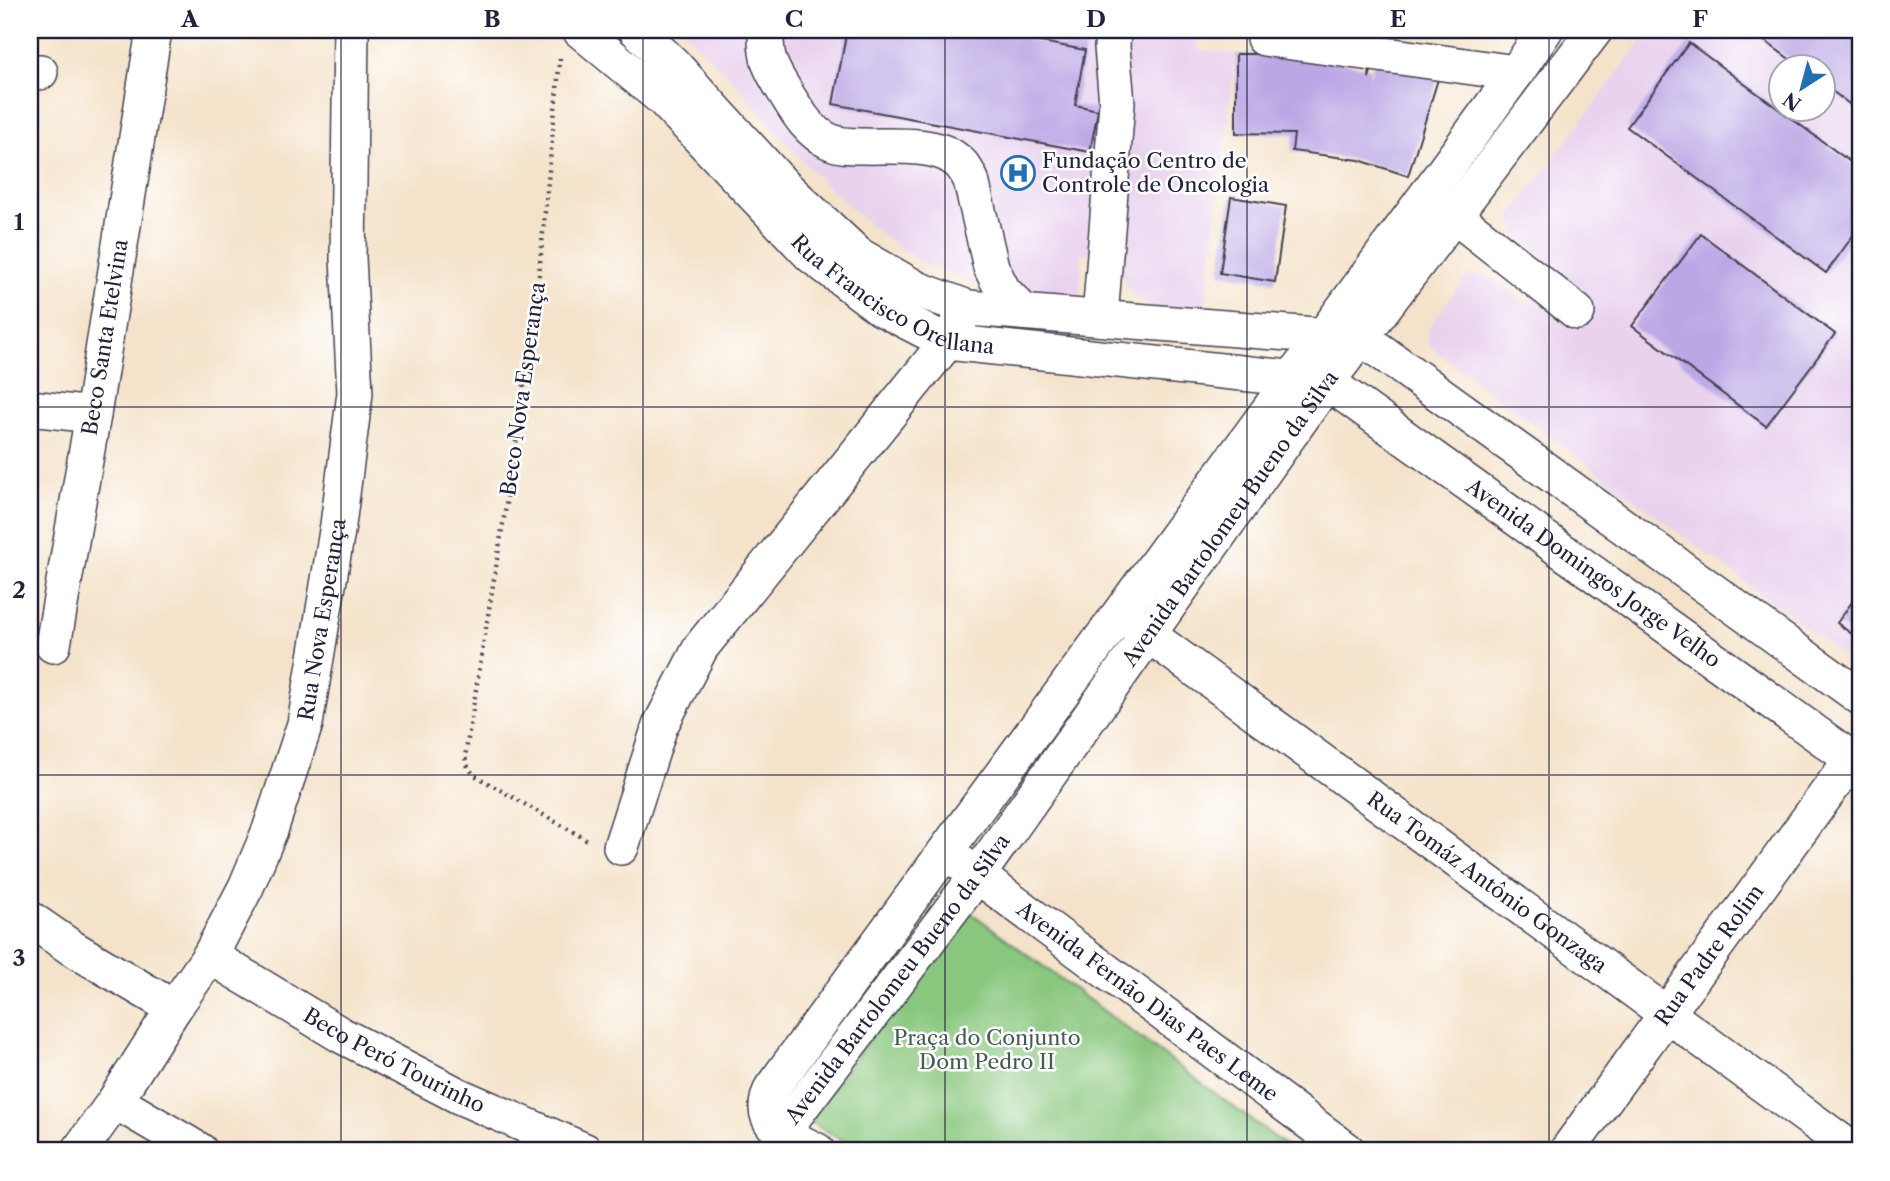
<svg xmlns="http://www.w3.org/2000/svg" width="1890" height="1181" viewBox="0 0 1890 1181" font-family="'Libre Caslon Text',serif">
<style>
.built{fill:#e8d2ee;fill-rule:evenodd}
.green{fill:#89c77e;stroke:#56745c;stroke-width:2}
.building{fill:#bba7e5}
.lines{fill:none;stroke-linecap:round;stroke-linejoin:round}
.minor-casing{stroke:#423f50;stroke-width:38}
.path{stroke:#423f50;stroke-width:4.5;stroke-dasharray:2 5;stroke-linecap:butt}
.minor{stroke:#fff;stroke-width:35}
.grid{fill:none;stroke:#22223b;stroke-width:2;stroke-opacity:0.55}
.labels{text-anchor:middle;stroke-width:5;stroke-linejoin:round;paint-order:stroke}
.poi-label{font-size:21px;fill:#22223b;stroke:#fff;text-anchor:start}
.street-label{font-size:21px;fill:#22223b;stroke:#fff}
.park-label{font-size:21px;fill:#465c52;stroke:#fff}
.neatline{fill:none;stroke:#22223b;stroke-width:2.5}
.grid-label{font-size:23px;text-anchor:middle;font-weight:bold;fill:#22223b}
</style>
<rect width="100%" height="100%" fill="#fff"/>
<filter id="ink" filterUnits="userSpaceOnUse"><feTurbulence type="fractalNoise" baseFrequency=".0143" numOctaves="2"/><feDisplacementMap in="SourceGraphic" scale="14" xChannelSelector="R" yChannelSelector="G"/><feConvolveMatrix kernelMatrix="1 2 1 2 8 2 1 2 1" color-interpolation-filters="sRGB"/></filter>
<filter id="wash" filterUnits="userSpaceOnUse"><feTurbulence type="fractalNoise" baseFrequency=".00686" numOctaves="4" result="noise"/><feDisplacementMap in="SourceGraphic" scale="28" xChannelSelector="R" yChannelSelector="G"/><feGaussianBlur stdDeviation="1.57" result="paint"/><feColorMatrix in="noise" values="0 0 0 0 0 0 0 0 0 0 0 0 0 0 0 0 0 1.4 0 .05"/><feComposite in="paint" operator="in"/></filter>
<g filter="url(#wash)">
<rect width="100%" height="100%" fill="#f4e3ca"/>
<g class="built">
<path d="M 682,30 L 1199,30 L 1198,50 L 1236,54 L 1204,316 L 1147,306 L 1127,288 L 1119,267 L 1104,256 L 1082,253 L 1080,292 L 1073,301 L 1065,302 L 1003,291 L 973,283 L 923,263 L 898,247 L 877,231 L 830,189 L 798,156 L 734,81 Z"/>
<path d="M 1650,30 L 1860,30 L 1860,668 L 1429,346 L 1427,330 L 1468,274 L 1492,277 L 1528,304 L 1556,267 L 1519,239 L 1510,217 ZM 1782,66 L 1824,66 L 1824,108 L 1782,108 Z"/>
</g>
<path class="green" d="M 966,909 L 1293,1151 L 862,1151 L 808,1121 Z"/>
<g id="blocks">
<g class="building">
<path d="M 847,30 L 977,30 L 1085,50 L 1075,105 L 1098,110 L 1090,152 L 833,104 Z"/>
<path d="M 1750,30 L 1860,30 L 1860,112 L 1824,85 L 1824,66 L 1799,66 Z"/>
<path d="M 1689,43 L 1860,169 L 1860,226 L 1826,273 L 1627,127 Z"/>
<path d="M 1236,54 L 1303,54 L 1370,68 L 1369,78 L 1376,56 L 1439,76 L 1408,176 L 1359,160 L 1292,151 L 1294,134 L 1236,133 Z"/>
<path d="M 1231,197 L 1286,206 L 1275,282 L 1220,273 Z"/>
<path d="M 1701,234 L 1835,334 L 1766,426 L 1632,326 Z"/>
<path d="M 1860,591 L 1860,640 L 1837,623 Z"/>
</g>
</g>
</g>
<g filter="url(#ink)">
<use href="#blocks" fill-opacity="0" stroke="#423f50" stroke-width="2"/>
<g class="lines">
<g class="minor-casing">
<g id="minor">
<path id="s1" d="M 580,30 L 663,99 L 811,255 L 881,308 L 947,342 L 1327,382 L 1860,765"/>
<path d="M 637,30 L 673,64 L 783,185 L 858,255 L 917,289 L 968,308 L 1340,337"/>
<path d="M 766,30 C 765,61 771,69 787,95 C 798,113 809,132 829,141 C 839,146 850,146 861,146 C 888,147 934,142 955,159 C 963,164 967,172 971,180 L 991,267 L 1003,291 L 1024,312"/>
<path d="M 1264,38 L 1516,73"/>
<path d="M 30,72 L 40,72"/>
<path d="M 1455,216 L 1577,312"/>
<path d="M 1100,318 L 1117,103 L 1112,47 L 1113,30"/>
<path d="M 1362,338 L 1860,697"/>
<path d="M 30,408 L 93,415"/>
<path id="s2" d="M 1131,622 L 1854,1151"/>
<path id="s3" d="M 53,645 L 93,415 L 154,30"/>
<path d="M 621,847 L 660,726 L 701,647 L 947,342 L 959,323"/>
<path id="s4" d="M 958,861 L 1348,1151"/>
<path d="M 30,919 L 72,948 L 174,1008"/>
<path id="s5" d="M 210,956 L 341,1035 L 459,1096 L 585,1151"/>
<path d="M 115,1101 L 200,1151"/>
<path id="s6" d="M 782,1132 L 977,876 L 1327,382 L 1595,30"/>
<path id="s7" d="M 79,1151 L 115,1101 L 174,1008 L 210,956 L 246,887 L 270,830 L 305,724 L 338,525 L 355,393 L 348,258 L 351,30"/>
<path d="M 817,1151 C 789,1136 754,1127 772,1088 L 1516,73 L 1545,30"/>
<path id="s8" d="M 1567,1151 L 1852,759"/>
</g>
</g>
<path class="path" d="M 560,58 L 537,294 L 515,450 L 465,757 L 468,767 L 474,775 L 587,840"/>
<use href="#minor" class="minor"/>
</g>
</g>
<path class="grid" d="M 341,30 L 341,1151M 643,30 L 643,1151M 945,30 L 945,1151M 1247,30 L 1247,1151M 1549,30 L 1549,1151M 30,407 L 1860,407M 30,775 L 1860,775"/>
<defs>
<g id="hospital-ring" transform="scale(1.75)"><circle r="9.5" fill="#fff" stroke="#1f6fb2" stroke-width="1.5"/><path d="M-5-5h3v3.5h4V-5h3V5h-3V1.5h-4V5h-3Z" fill="#1f6fb2"/></g>
</defs>
<g fill-rule="evenodd">
<use href="#hospital-ring" x="1018" y="173"/>
</g>
<g class="labels">
<g class="poi-label">
<text x="1042" y="168">Fundação Centro de<tspan x="1042" dy="24">Controle de Oncologia</tspan></text>
</g>
<g class="street-label">
<text dy="7" stroke="none"><textPath href="#s1" startOffset="416">Rua Francisco Orellana</textPath></text>
<text dy="7" stroke="none"><textPath href="#s3" startOffset="312">Beco Santa Etelvina</textPath></text>
<text transform="translate(523 389) rotate(-82)" y="7">Beco Nova Esperança</text>
<text dy="7" stroke="none"><textPath href="#s6" startOffset="760">Avenida Bartolomeu Bueno da Silva</textPath></text>
<text dy="7" stroke="none"><textPath href="#s1" startOffset="1195">Avenida Domingos Jorge Velho</textPath></text>
<text dy="7" stroke="none"><textPath href="#s7" startOffset="592">Rua Nova Esperança</textPath></text>
<text dy="7" stroke="none"><textPath href="#s2" startOffset="441">Rua Tomáz Antônio Gonzaga</textPath></text>
<text dy="7" stroke="none"><textPath href="#s8" startOffset="242">Rua Padre Rolim</textPath></text>
<text dy="7" stroke="none"><textPath href="#s6" startOffset="192">Avenida Bartolomeu Bueno da Silva</textPath></text>
<text dy="7" stroke="none"><textPath href="#s4" startOffset="236">Avenida Fernão Dias Paes Leme</textPath></text>
<text dy="7" stroke="none"><textPath href="#s5" startOffset="212">Beco Peró Tourinho</textPath></text>
</g>
<g class="park-label">
<text x="987" y="1045">Praça do Conjunto<tspan x="987" dy="24">Dom Pedro II</tspan></text>
</g>
</g>
<rect width="1890" height="1181" fill="none" stroke="#fff" stroke-width="77"/>
<g transform="translate(1802 88) rotate(216)"><circle r="33" fill="#ffffff" stroke="#a7a7b1" stroke-width="2"/>
<path d="M0-5L12 26L0 18L-12 26Z" fill="#1f6fb2"/>
<text y="-10" font-size="19" font-weight="bold" text-anchor="middle" fill="#22223b">N</text>
</g>
<rect x="38" y="38" width="1814" height="1104" class="neatline"/>
<g class="grid-label">
<text x="190" y="27">A</text>
<text x="492" y="27">B</text>
<text x="794" y="27">C</text>
<text x="1096" y="27">D</text>
<text x="1398" y="27">E</text>
<text x="1700" y="27">F</text>
<text x="19" y="230">1</text>
<text x="19" y="598">2</text>
<text x="19" y="966">3</text>
</g>
</svg>
